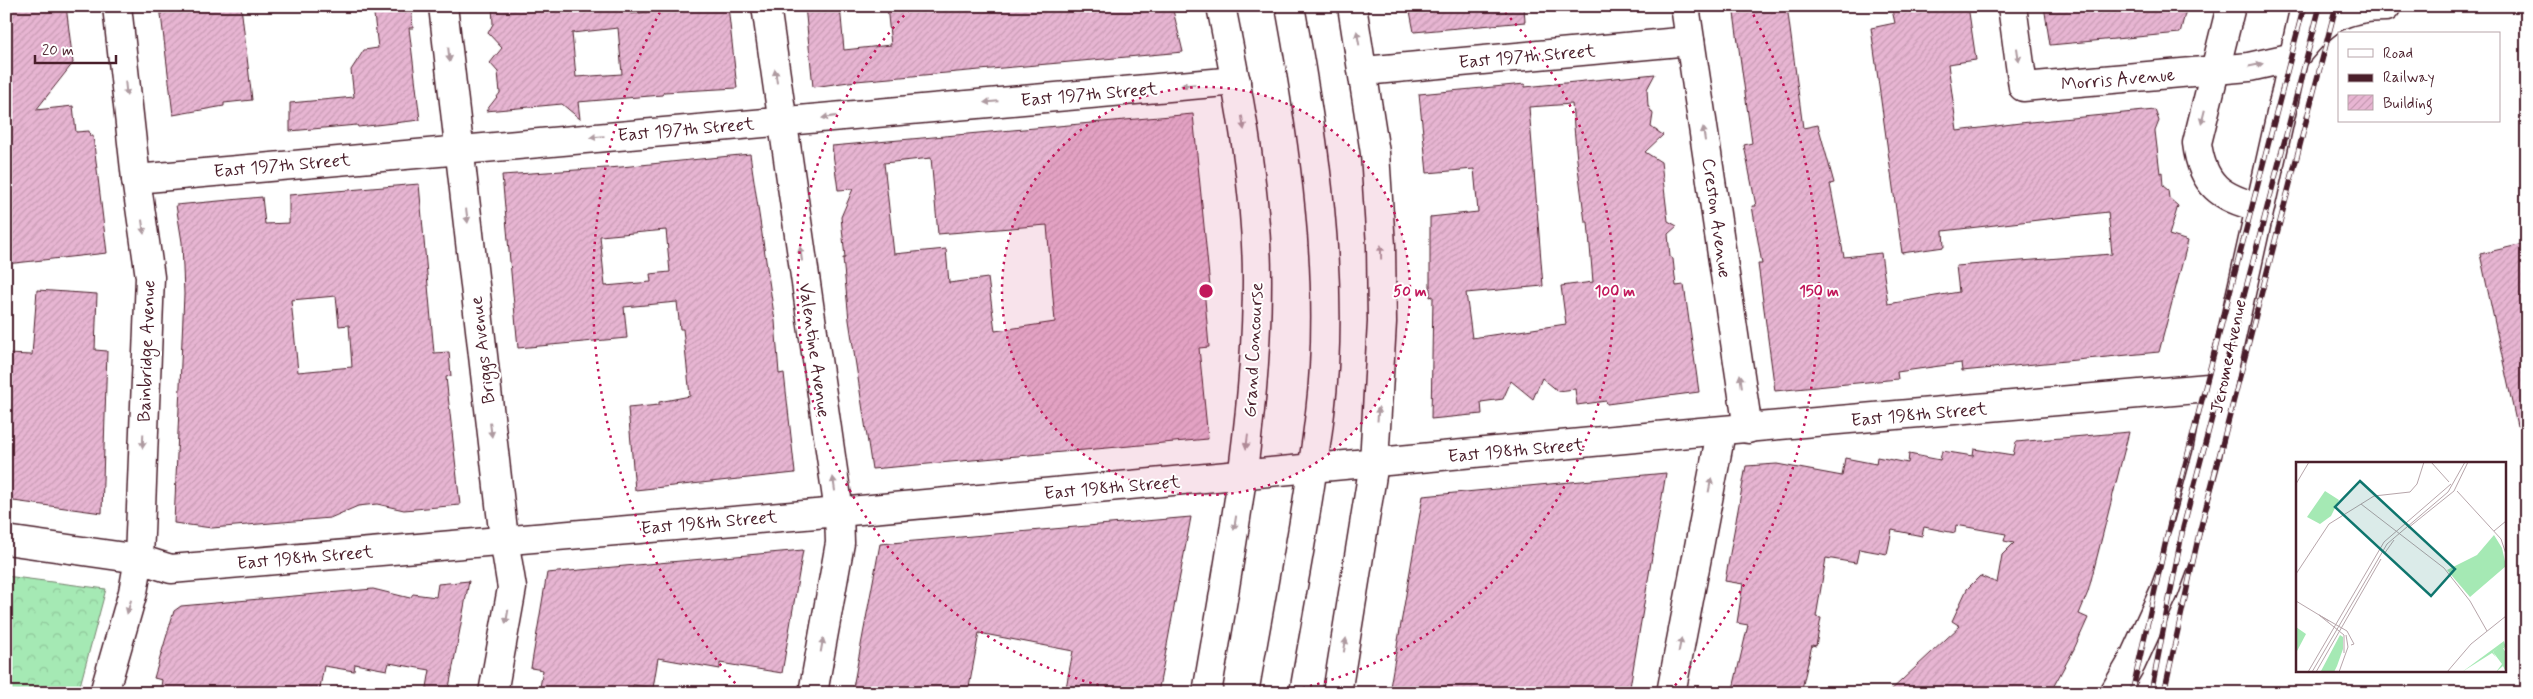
<svg xmlns="http://www.w3.org/2000/svg" width="2533" height="699" viewBox="0 0 2533 699" font-family="Mynerve,sans-serif">
<style>
.forest{fill:url(#forest-crowns);stroke:#788470}
.building{fill:url(#building-hatch);stroke:#4a1f2b;fill-rule:evenodd}
.lines{fill:none;stroke-linecap:round;stroke-linejoin:round}
.minor-casing{stroke:#4a1f2b;stroke-width:31}
.major-casing{stroke:#4a1f2b;stroke-width:31}
.minor{stroke:#fff;stroke-width:28}
.major{stroke:#fff;stroke-width:28}
.rail-casing{stroke:#4a1f2b;stroke-width:5.5}
.rail{stroke:#fff;stroke-width:4;stroke-dasharray:11;stroke-linecap:butt}
.oneway{fill:#ae9aa0}
.ring{fill:none;stroke:#c2185b;stroke-width:2.5;stroke-dasharray:2.5 5}
.labels{text-anchor:middle;stroke-width:4;stroke-linejoin:round;paint-order:stroke}
.street-label{font-size:18px;fill:#4a1f2b;stroke:#fff}
.inset-road{fill:none;stroke:#b7a5aa;stroke-width:1}
.view{fill:#0f766e;fill-opacity:0.15;stroke:#0f766e;stroke-width:2.5}
.inset-edge{fill:none;stroke:#4a1f2b;stroke-width:2.5}
.centre{fill:#c2185b;stroke:#fff;stroke-width:2.5}
.ring-label{font-size:15px;text-anchor:middle;font-weight:bold;fill:#c2185b;stroke:#fff;stroke-width:4;stroke-linejoin:round;paint-order:stroke}
</style>
<defs>
<pattern id="forest-crowns" width="20" height="18" patternUnits="userSpaceOnUse" patternTransform="scale(1.25)"><rect width="20" height="18" fill="#a5e9b4"/><path d="M2 6a3 3 0 1 1 6 0M12 15a3 3 0 1 1 6 0" fill="none" stroke="#90c79b"/></pattern>
<pattern id="building-hatch" width="6" height="6" patternUnits="userSpaceOnUse" patternTransform="scale(1.25)"><rect width="6" height="6" fill="#e7b5d2"/><path d="M-1 1l2-2M0 6l6-6M5 7l2-2" fill="none" stroke="#c89bb4"/></pattern>
</defs>
<rect width="100%" height="100%" fill="#fff"/>
<filter id="ink" filterUnits="userSpaceOnUse"><feTurbulence type="fractalNoise" baseFrequency=".02" numOctaves="2"/><feDisplacementMap in="SourceGraphic" scale="10" xChannelSelector="R" yChannelSelector="G"/><feConvolveMatrix kernelMatrix="1 2 1 2 8 2 1 2 1" color-interpolation-filters="sRGB"/></filter>
<g filter="url(#ink)">
<path class="forest" d="M 6,576 L 106,589 L 78,693 L 6,693 Z"/>
<g class="building">
<path d="M 6,6 L 66,6 L 73,63 L 36,110 L 73,106 L 76,132 L 89,131 L 90,136 L 93,136 L 107,253 L 6,264 Z"/>
<path d="M 160,6 L 241,6 L 252,100 L 224,103 L 224,106 L 173,115 Z"/>
<path d="M 373,6 L 411,6 L 413,28 L 409,28 L 420,120 L 358,127 L 357,125 L 290,131 L 290,103 L 354,97 L 351,70 L 364,50 L 378,48 Z"/>
<path d="M 492,6 L 630,6 L 631,14 L 697,6 L 728,6 L 737,88 L 664,92 L 662,95 L 578,102 L 580,119 L 562,104 L 486,111 L 500,93 L 498,72 L 490,63 L 502,48 L 488,33 L 493,24 ZM 618,28 L 622,74 L 576,77 L 572,33 Z"/>
<path d="M 805,6 L 840,6 L 844,50 L 891,45 L 887,6 L 1172,6 L 1183,52 L 856,81 L 813,87 Z"/>
<path d="M 1409,6 L 1524,6 L 1525,22 L 1414,32 Z"/>
<path d="M 1733,6 L 1787,6 L 1803,128 L 1818,125 L 1834,183 L 1830,184 L 1844,257 L 1881,253 L 1888,304 L 1959,292 L 1956,266 L 2112,254 L 2108,212 L 1943,231 L 1944,247 L 1902,253 L 1871,28 L 1895,23 L 1891,6 L 1968,6 L 1976,60 L 1948,64 L 1957,131 L 2020,123 L 2155,110 L 2159,121 L 2155,131 L 2160,173 L 2162,172 L 2163,186 L 2168,190 L 2169,198 L 2178,206 L 2169,235 L 2188,241 L 2159,352 L 1962,371 L 1961,363 L 1897,372 L 1898,379 L 1775,391 L 1758,264 L 1762,264 L 1752,206 L 1756,206 L 1744,145 L 1752,143 Z"/>
<path d="M 2044,6 L 2187,6 L 2180,33 L 2050,45 Z"/>
<path d="M 1655,74 L 1647,89 L 1648,106 L 1653,114 L 1651,127 L 1663,135 L 1645,152 L 1661,162 L 1668,221 L 1677,226 L 1668,234 L 1670,257 L 1673,259 L 1676,286 L 1684,285 L 1699,392 L 1607,404 L 1606,401 L 1577,405 L 1575,389 L 1558,391 L 1542,378 L 1533,399 L 1511,381 L 1503,399 L 1481,402 L 1482,414 L 1431,419 L 1433,296 L 1430,297 L 1430,217 L 1478,212 L 1474,169 L 1427,173 L 1419,94 L 1525,84 L 1525,87 ZM 1572,104 L 1577,160 L 1585,222 L 1588,222 L 1593,282 L 1561,286 L 1566,324 L 1472,338 L 1466,293 L 1543,286 L 1529,107 Z"/>
<path d="M 1193,114 L 1210,287 L 1204,288 L 1209,347 L 1199,348 L 1208,439 L 872,469 L 849,320 L 843,258 L 845,258 L 841,217 L 853,189 L 838,190 L 832,146 ZM 931,158 L 938,234 L 1047,225 L 1055,322 L 995,331 L 988,278 L 949,283 L 946,249 L 894,254 L 884,163 Z"/>
<path d="M 750,154 L 775,321 L 779,374 L 784,373 L 795,473 L 635,490 L 628,408 L 659,405 L 659,402 L 690,396 L 683,329 L 680,329 L 677,302 L 624,307 L 627,338 L 518,348 L 502,175 L 621,167 ZM 666,230 L 670,272 L 650,274 L 651,282 L 605,286 L 600,236 Z"/>
<path d="M 419,184 L 434,353 L 449,352 L 451,376 L 446,377 L 460,505 L 404,510 L 377,504 L 358,506 L 330,518 L 212,528 L 174,523 L 184,294 L 182,242 L 176,205 L 262,197 L 265,224 L 289,223 L 289,195 ZM 336,296 L 339,326 L 349,325 L 352,367 L 298,372 L 291,300 Z"/>
<path d="M 2527,243 L 2527,425 L 2517,426 L 2480,254 Z"/>
<path d="M 37,290 L 97,294 L 95,350 L 107,351 L 102,513 L 6,500 L 6,354 L 32,355 Z"/>
<path d="M 2129,432 L 2088,592 L 2079,614 L 2088,618 L 2074,649 L 2050,693 L 1888,693 L 1960,626 L 1952,621 L 1967,589 L 1980,576 L 1997,583 L 2002,555 L 2014,543 L 2004,541 L 2006,534 L 1956,525 L 1955,533 L 1924,527 L 1922,536 L 1892,530 L 1887,554 L 1859,549 L 1856,563 L 1826,558 L 1816,617 L 1821,618 L 1816,646 L 1812,645 L 1801,693 L 1732,693 L 1748,625 L 1737,623 L 1743,584 L 1725,581 L 1746,466 L 1777,464 L 1842,476 L 1845,458 L 1876,464 L 1877,457 L 1908,463 L 1909,454 L 1940,460 L 1942,451 L 1973,456 L 1974,449 L 2013,455 L 2016,442 Z"/>
<path d="M 1666,473 L 1629,693 L 1389,693 L 1423,496 Z"/>
<path d="M 1191,517 L 1158,693 L 1065,693 L 1073,651 L 979,633 L 968,693 L 852,693 L 880,544 Z"/>
<path d="M 803,550 L 782,673 L 720,663 L 720,669 L 658,658 L 653,688 L 633,685 L 632,693 L 539,693 L 543,670 L 531,668 L 547,573 Z"/>
<path d="M 469,581 L 448,693 L 426,693 L 430,670 L 389,663 L 387,670 L 355,664 L 354,671 L 324,666 L 319,693 L 240,693 L 219,689 L 218,693 L 160,693 L 162,680 L 154,678 L 174,611 L 181,606 L 373,589 L 410,598 L 413,594 L 436,597 L 438,584 Z"/>
</g>
<g class="lines">
<g class="minor-casing">
<g id="minor">
<path d="M 443,6 L 504,539 L 512,588 L 493,693"/>
<path d="M 766,6 L 839,512 L 840,543 L 813,693"/>
<path d="M 1685,6 L 1748,429"/>
<path d="M 2012,6 L 2023,87 L 2249,67 L 2294,57"/>
<path d="M 2231,6 L 2197,143 C 2202,184 2221,199 2260,207"/>
<path d="M 1364,71 L 1690,41"/>
<path d="M 136,179 L 1236,81"/>
<path d="M 6,540 L 139,559 L 171,569 L 839,512 L 1700,432 L 2220,387"/>
<path d="M 104,693 L 133,592 L 139,559 L 150,277 L 136,179 L 117,6"/>
<path d="M 1207,693 C 1230,556 1257,419 1257,280 C 1257,187 1239,96 1221,6"/>
<path d="M 1337,693 L 1374,463 L 1382,322 L 1381,246 L 1375,153 L 1352,6"/>
<path d="M 1671,693 L 1721,432"/>
</g>
</g>
<g class="major-casing">
<g id="major">
<path d="M 2295,56 C 2324,21 2338,7 2386,7"/>
<path d="M 1274,693 C 1290,600 1309,506 1320,413 C 1336,280 1314,137 1290,6"/>
<path d="M 2114,693 L 2131,664 L 2164,592 L 2187,529 L 2207,455 L 2220,387 L 2305,6"/>
</g>
</g>
<use href="#minor" class="minor"/>
<use href="#major" class="major"/>
<g class="rail-casing">
<g id="rail">
<path d="M 2132,693 L 2169,527 L 2304,6"/>
<path d="M 2151,693 L 2183,528 L 2320,6"/>
<path d="M 2164,693 L 2199,534 L 2336,6"/>
</g>
</g>
<use href="#rail" class="rail"/>
</g>
<defs><path id="oneway-solid" d="M-6-.8H1V-3.2L6.5 0L1 3.2V.8H-6Z" transform="scale(1.25)"/></defs>
<g class="oneway">
<use href="#oneway-solid" transform="translate(1358 38) rotate(-100)"/>
<use href="#oneway-solid" transform="translate(449 55) rotate(84)"/>
<use href="#oneway-solid" transform="translate(2018 55) rotate(82)"/>
<use href="#oneway-solid" transform="translate(2256 65) rotate(-11)"/>
<use href="#oneway-solid" transform="translate(776 76) rotate(-98)"/>
<use href="#oneway-solid" transform="translate(1188 85) rotate(175)"/>
<use href="#oneway-solid" transform="translate(126 89) rotate(84)"/>
<use href="#oneway-solid" transform="translate(991 102) rotate(175)"/>
<use href="#oneway-solid" transform="translate(829 117) rotate(172)"/>
<use href="#oneway-solid" transform="translate(2203 117) rotate(104)"/>
<use href="#oneway-solid" transform="translate(1243 123) rotate(81)"/>
<use href="#oneway-solid" transform="translate(1704 134) rotate(-98)"/>
<use href="#oneway-solid" transform="translate(597 137) rotate(175)"/>
<use href="#oneway-solid" transform="translate(467 216) rotate(83)"/>
<use href="#oneway-solid" transform="translate(143 227) rotate(82)"/>
<use href="#oneway-solid" transform="translate(1381 252) rotate(-91)"/>
<use href="#oneway-solid" transform="translate(801 254) rotate(-98)"/>
<use href="#oneway-solid" transform="translate(1741 381) rotate(-98)"/>
<use href="#oneway-solid" transform="translate(1378 414) rotate(-86)"/>
<use href="#oneway-solid" transform="translate(491 430) rotate(83)"/>
<use href="#oneway-solid" transform="translate(143 441) rotate(92)"/>
<use href="#oneway-solid" transform="translate(1247 442) rotate(97)"/>
<use href="#oneway-solid" transform="translate(834 484) rotate(-98)"/>
<use href="#oneway-solid" transform="translate(1710 485) rotate(-79)"/>
<use href="#oneway-solid" transform="translate(1235 523) rotate(99)"/>
<use href="#oneway-solid" transform="translate(129 607) rotate(106)"/>
<use href="#oneway-solid" transform="translate(507 617) rotate(100)"/>
<use href="#oneway-solid" transform="translate(822 645) rotate(-80)"/>
<use href="#oneway-solid" transform="translate(1345 645) rotate(-81)"/>
<use href="#oneway-solid" transform="translate(1680 645) rotate(-79)"/>
</g>
</g>
<circle cx="1206" cy="291" r="204" fill="#c2185b" fill-opacity=".12"/>
<g class="ring">
<circle cx="1206" cy="291" r="204"/>
<path d="M1128 692A409 409 0 0 1 912 7M1500 7A409 409 0 0 1 1284 692"/>
<path d="M740 689A613 613 0 0 1 662 8M1750 8A613 613 0 0 1 1672 689"/>
</g>
<g class="labels">
<g class="street-label">
<text transform="translate(1527 56) rotate(-5)" y="6">East 197th Street</text>
<text transform="translate(2118 79) rotate(-5)" y="6">Morris Avenue</text>
<text transform="translate(1089 94) rotate(-5)" y="6">East 197th Street</text>
<text transform="translate(686 129) rotate(-5)" y="6">East 197th Street</text>
<text transform="translate(282 165) rotate(-5)" y="6">East 197th Street</text>
<text transform="translate(1717 218) rotate(82)" y="6">Creston Avenue</text>
<text transform="translate(482 350) rotate(-97)" y="6">Briggs Avenue</text>
<text transform="translate(815 350) rotate(82)" y="6">Valentine Avenue</text>
<text transform="translate(1253 350) rotate(-87)" y="6">Grand Concourse</text>
<text transform="translate(146 351) rotate(-88)" y="6">Bainbridge Avenue</text>
<text transform="translate(2228 356) rotate(-78)" y="6">Jerome Avenue</text>
<text transform="translate(1919 414) rotate(-5)" y="6">East 198th Street</text>
<text transform="translate(1516 450) rotate(-5)" y="6">East 198th Street</text>
<text transform="translate(1112 487) rotate(-5)" y="6">East 198th Street</text>
<text transform="translate(709 522) rotate(-5)" y="6">East 198th Street</text>
<text transform="translate(305 557) rotate(-5)" y="6">East 198th Street</text>
</g>
</g>
<g transform="translate(2296 462)">
<rect width="210" height="210" fill="#fff"/>
<path d="M 29,29 L 43,38 L 35,54 L 24,62 L 11,55 ZM 206,183 L 210,187 L 207,186 L 210,191 L 210,210 L 207,204 L 200,210 L 206,202 L 197,190 Z" fill="#a5e9b4"/>
<path d="M 198,73 L 206,86 L 210,104 L 174,135 L 151,108 L 181,93 Z" fill="#a5e9b4"/>
<path d="M 0,165 L 10,172 L 0,191 ZM 44,173 L 47,175 L 47,187 L 41,204 L 38,210 L 25,209 ZM 208,179 L 210,186 L 206,184 L 197,190 L 200,195 L 196,191 L 166,210 Z" fill="#a5e9b4"/>
<path class="inset-road" d="M 135,0 L 153,20M 0,22 L 13,0M 161,29 L 205,77 L 210,92M 65,42 L 148,106 L 174,139 L 191,169M 112,66 L 158,29 L 172,0M 198,69 L 210,59M 88,92 L 98,78M 0,112 L 33,62 L 78,34 L 114,30 L 121,22 L 128,0M 0,139 L 33,159M 23,153 L 48,173 L 48,191M 23,153 L 51,169 L 58,182 L 55,183M 12,210 L 88,80 L 155,22M 16,210 L 91,82 L 152,30 L 169,0M 20,210 L 85,97M 43,210 L 52,185 L 50,173M 151,210 L 175,182 L 210,154"/>
<path class="view" d="M 64,19 L 159,107 L 135,134 L 39,45 Z"/>
<rect width="210" height="210" class="inset-edge"/>
</g>
<circle cx="1206" cy="291" r="8" class="centre"/>
<g class="ring-label">
<text x="1410" y="296">50 m</text>
<text x="1615" y="296">100 m</text>
<text x="1819" y="296">150 m</text>
</g>
<rect width="2533" height="699" fill="none" stroke="#fff" stroke-width="25"/>
<rect x="12" y="12" width="2508" height="674" fill="none" stroke="#4a1f2b" stroke-width="2" filter="url(#ink)"/>
<rect x="2338" y="32" width="162" height="90" fill="#ffffff" stroke="#b7a5aa"/>
<rect x="2348" y="49" width="25" height="8" fill="#ffffff" stroke="#b7a5aa"/>
<text x="2383" y="58" font-size="15" fill="#4a1f2b">Road</text>
<rect x="2348" y="74" width="25" height="8" fill="#4a1f2b" stroke="#b7a5aa"/>
<text x="2383" y="82" font-size="15" fill="#4a1f2b">Railway</text>
<rect x="2348" y="95" width="25" height="15" fill="url(#building-hatch)" stroke="#b7a5aa"/>
<text x="2383" y="108" font-size="15" fill="#4a1f2b">Building</text>
<path d="M35 55v8h81v-8" fill="none" stroke="#4a1f2b" stroke-width="2.5"/>
<text x="42" y="55" font-size="15" fill="#4a1f2b" stroke="#ffffff" stroke-width="4" paint-order="stroke">20 m</text>
</svg>
